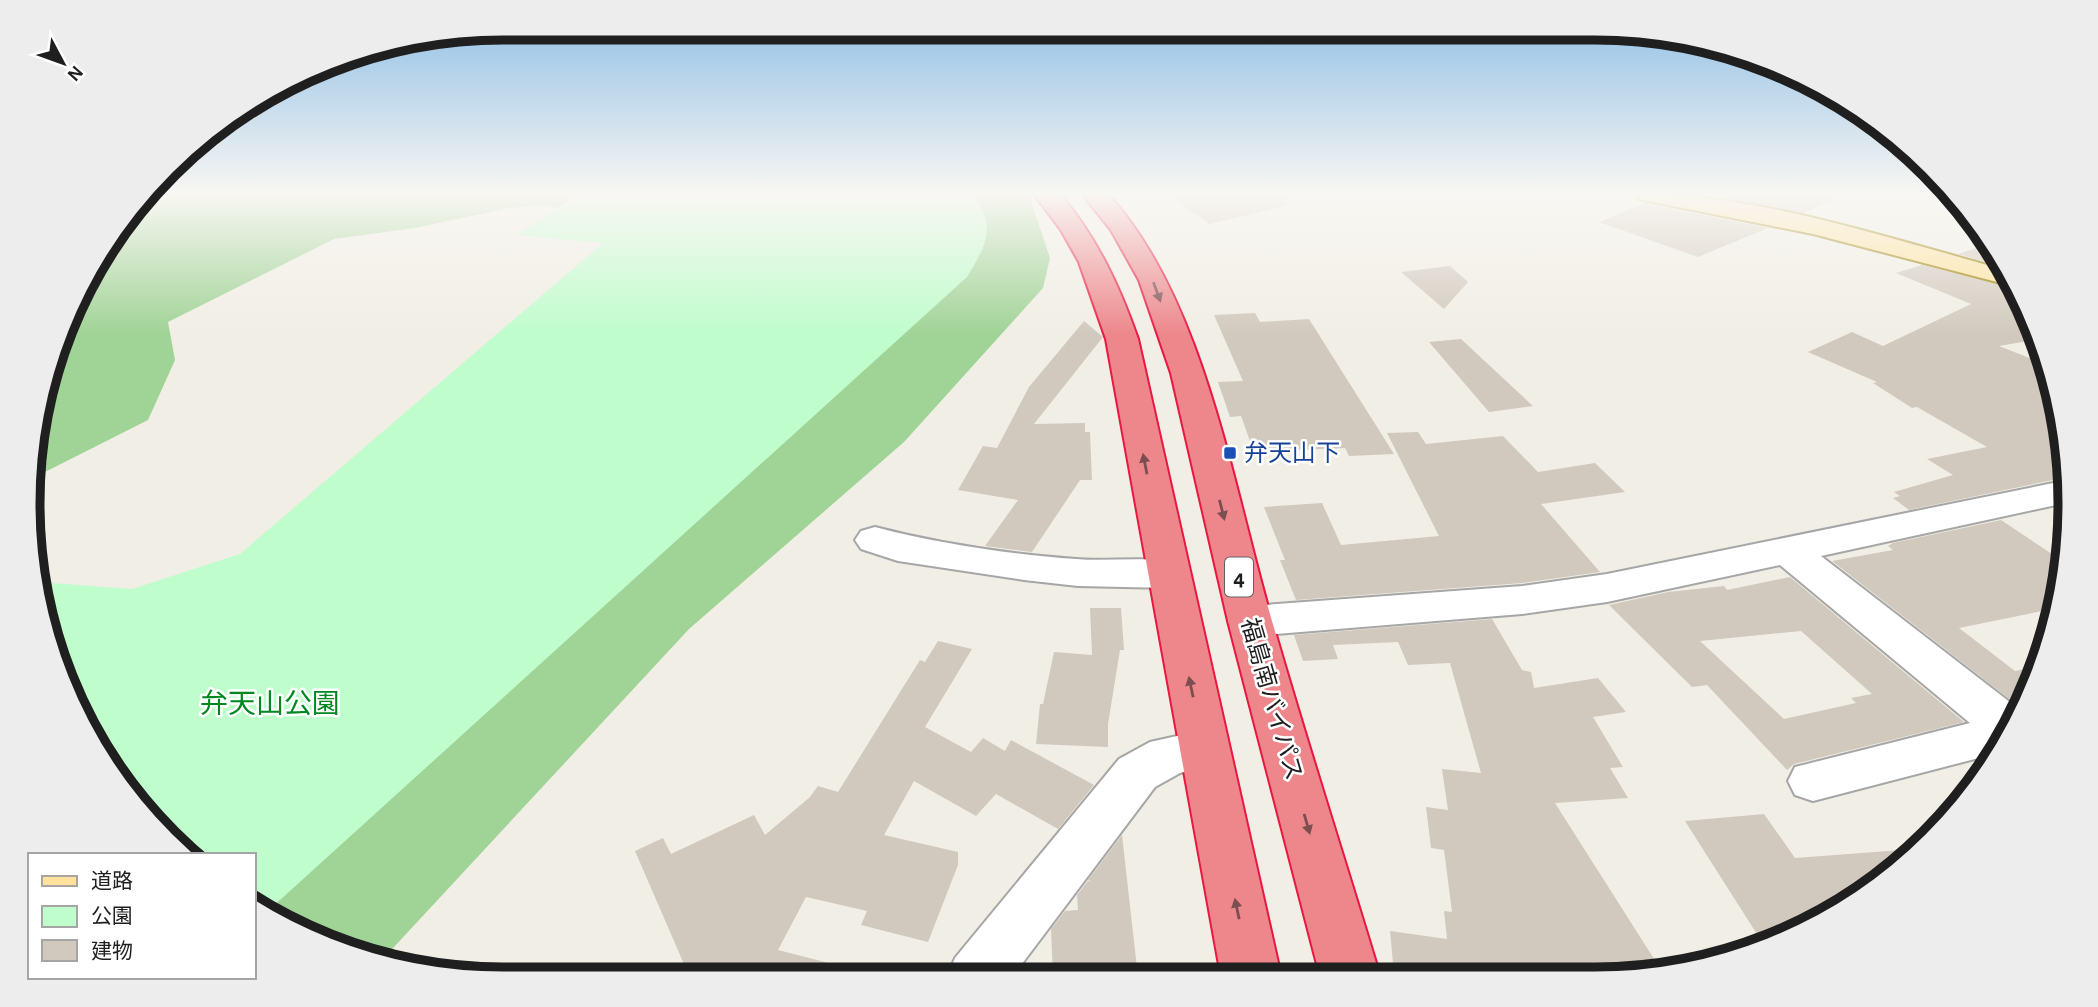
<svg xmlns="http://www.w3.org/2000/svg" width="2098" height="1007" viewBox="0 0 2098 1007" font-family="'Alegreya Sans','Noto Sans JP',sans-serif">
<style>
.forest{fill:#a0d396}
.park{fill:#bffdcc}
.building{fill:#d1c9bd;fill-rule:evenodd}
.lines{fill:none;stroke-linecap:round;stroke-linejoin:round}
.minor-casing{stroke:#a6a6a6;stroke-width:4}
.major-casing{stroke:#9a7d00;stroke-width:4}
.highway-casing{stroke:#e81842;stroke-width:4}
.minor{fill:#fff;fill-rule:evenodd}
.major{fill:#ffe29b;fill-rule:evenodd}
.highway{fill:#ed878c;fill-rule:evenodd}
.oneway{fill:#7c4e50}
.transit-dot{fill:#1a4fb4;stroke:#fff;stroke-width:2.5}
.labels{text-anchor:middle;stroke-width:5;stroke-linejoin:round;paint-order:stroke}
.shield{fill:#fff;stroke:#626262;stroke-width:2}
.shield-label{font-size:23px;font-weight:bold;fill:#1f1f1f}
.transit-label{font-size:24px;fill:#164399;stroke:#fff;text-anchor:start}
.street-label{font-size:24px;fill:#1f1f1f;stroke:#fff}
.near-park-label{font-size:28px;fill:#038721;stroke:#fff}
.rim{fill:none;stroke:#1f1f1f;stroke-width:9}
</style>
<rect width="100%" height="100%" fill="#f1eee5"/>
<path class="forest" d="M 150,194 L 1025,194 L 1030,198 L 1050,258 L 1043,288 L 904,442 L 689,629 L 381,961 L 321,943 L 254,901 L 254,855 L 184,855 L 126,793 L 77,714 L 216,600 L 656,257 L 599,217 L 544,205 L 509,208 L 415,228 L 334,239 L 168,322 L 175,360 L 148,420 L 35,477 L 37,410 L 64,321 L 108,240 Z"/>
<path class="park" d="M 578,194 L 972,194 C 998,227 986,245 967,277 L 269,910 L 254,901 L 254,855 L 184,855 L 126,793 L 77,714 L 37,582 L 132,589 L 240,554 L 603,243 L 517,235 Z"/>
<g class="building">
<path d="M 1167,194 L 1286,194 L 1287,206 L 1209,224 Z"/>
<path d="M 1692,194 L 1846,194 L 1803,213 Z"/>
<path d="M 1645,203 L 1647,204 L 1768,228 L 1698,257 L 1599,222 Z"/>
<path d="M 1992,243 L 2005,267 L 1958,254 Z"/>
<path d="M 1922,265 L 2017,289 L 2039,339 L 1999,346 L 2047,365 L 2061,411 L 2067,477 L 1909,510 L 1893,498 L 1900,496 L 1894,492 L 1953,475 L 1927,459 L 1987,447 L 1917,407 L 1912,408 L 1873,383 L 1877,382 L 1808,352 L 1852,332 L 1883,346 L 1971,304 L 1896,273 Z"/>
<path d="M 1450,266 L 1468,282 L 1444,309 L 1401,272 Z"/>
<path d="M 1255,313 L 1260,322 L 1309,319 L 1394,454 L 1349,456 L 1345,448 L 1254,452 L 1241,416 L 1230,417 L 1218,382 L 1243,381 L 1214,315 Z"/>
<path d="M 1084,321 L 1103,337 L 1034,424 L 1085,423 L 1085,432 L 1090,432 L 1092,480 L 1080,480 L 1032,552 L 985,546 L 1018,500 L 958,490 L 983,446 L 997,448 L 1029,387 Z"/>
<path d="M 1461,339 L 1533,406 L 1489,412 L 1429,342 Z"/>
<path d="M 1418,432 L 1426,444 L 1503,436 L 1538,472 L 1595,463 L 1625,492 L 1541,504 L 1600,572 L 1522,583 L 1296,600 L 1280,560 L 1285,560 L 1264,507 L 1322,503 L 1341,545 L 1439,536 L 1387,433 Z"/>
<path d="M 2001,520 L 2064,562 L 2057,608 L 1959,628 L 2015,671 L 2040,666 L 2034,686 L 2021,708 L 1832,561 L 1893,550 L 1888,546 L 1893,543 Z"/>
<path d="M 1790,577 L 1964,722 L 1794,764 L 1787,770 L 1707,685 L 1692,687 L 1609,605 L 1668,592 L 1724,586 L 1727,590 ZM 1801,631 L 1872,694 L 1851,698 L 1856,703 L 1784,719 L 1700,641 Z"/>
<path d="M 1090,608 L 1121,608 L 1124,650 L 1120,650 L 1108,724 L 1108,747 L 1036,744 L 1040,704 L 1043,704 L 1054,652 L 1092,655 Z"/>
<path d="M 1492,619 L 1522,670 L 1531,672 L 1534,688 L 1598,678 L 1626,712 L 1593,717 L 1623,767 L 1610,768 L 1628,798 L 1555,803 L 1663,973 L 1461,976 L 1461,973 L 1393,963 L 1390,931 L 1447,939 L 1444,911 L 1452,912 L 1444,850 L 1431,848 L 1426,807 L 1448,810 L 1442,769 L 1481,773 L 1450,663 L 1408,665 L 1398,642 L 1333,645 L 1338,659 L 1303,661 L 1294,635 Z"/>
<path d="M 938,641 L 972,649 L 925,727 L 971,752 L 983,738 L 1005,751 L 1011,740 L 1094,785 L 1058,829 L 996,794 L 976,816 L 914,781 L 884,835 L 958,852 L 958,865 L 928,942 L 861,925 L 867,911 L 806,897 L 778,950 L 848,968 L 846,978 L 690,978 L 635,851 L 663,838 L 671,854 L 754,815 L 765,835 L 810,797 L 818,786 L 838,792 L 920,660 L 925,662 Z"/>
<path d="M 1764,814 L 1795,858 L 1915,849 L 1884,880 L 1782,940 L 1762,942 L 1685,821 Z"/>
<path d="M 1122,835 L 1138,977 L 1053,977 L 1051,929 L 1065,911 L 1078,910 L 1077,895 L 1088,881 L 1092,882 L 1088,880 Z"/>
</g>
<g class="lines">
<g class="minor-casing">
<g id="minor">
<path d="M 2068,480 L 2070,502 L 1821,556 L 2020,710 L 1994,754 L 1813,801 L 1795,795 L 1788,781 L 1795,767 L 1970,723 L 1780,565 L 1607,602 L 1522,614 L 1250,636 L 1235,632 L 1228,621 L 1235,610 L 1250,606 L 1522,586 L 1607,574 Z"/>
<path d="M 875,527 C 940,544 1009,554 1076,559 C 1111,562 1148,555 1183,564 L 1189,574 L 1183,584 L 1168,588 L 1078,586 L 1024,580 L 898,561 L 861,549 L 855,540 L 861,531 Z"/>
<path d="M 1204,730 L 1221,736 L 1229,749 L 1221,762 L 1180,773 L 1155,787 L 1012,977 L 947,977 L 955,958 L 1119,759 L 1150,742 Z"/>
</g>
</g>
<g class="major-casing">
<path id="major" d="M 1636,194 C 1761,194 1886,238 2006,270 L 2016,287 L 1813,234 L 1648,201 L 1639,199 Z"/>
</g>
<g class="highway-casing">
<g id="highway">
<path d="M 1034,194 L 1060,194 C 1097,238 1119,285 1138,339 L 1281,976 L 1221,976 L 1106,339 L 1079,262 L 1061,230 Z"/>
<path d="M 1082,194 L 1108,194 C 1205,301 1232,484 1272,621 C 1306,739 1344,857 1380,976 L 1320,976 L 1228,621 L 1171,373 L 1139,280 L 1111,230 Z"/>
</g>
</g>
<use href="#minor" class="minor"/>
<use href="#major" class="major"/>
<use href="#highway" class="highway"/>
</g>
<defs><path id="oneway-solid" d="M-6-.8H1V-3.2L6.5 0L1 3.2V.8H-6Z" transform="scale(1.75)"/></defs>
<g class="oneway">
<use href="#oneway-solid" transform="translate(1157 292) rotate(70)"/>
<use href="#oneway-solid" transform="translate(1145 464) rotate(-101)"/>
<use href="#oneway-solid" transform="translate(1222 510) rotate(76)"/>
<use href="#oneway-solid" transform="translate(1191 687) rotate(-102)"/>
<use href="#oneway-solid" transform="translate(1307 824) rotate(74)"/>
<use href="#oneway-solid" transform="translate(1237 909) rotate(-102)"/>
</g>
<linearGradient id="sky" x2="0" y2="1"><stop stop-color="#8cbde5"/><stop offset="0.58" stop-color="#f9f7f3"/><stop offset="1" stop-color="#f9f7f3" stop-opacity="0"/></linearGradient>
<rect width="2098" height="335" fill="url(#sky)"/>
<rect class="transit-dot" x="1223" y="446" width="14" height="14" rx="3.5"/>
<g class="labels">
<rect class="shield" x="1225" y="557.5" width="28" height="39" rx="5"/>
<g class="shield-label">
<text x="1239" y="585">4</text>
</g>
<g class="transit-label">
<text x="1244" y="461">弁天山下</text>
</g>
<g class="street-label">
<text transform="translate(1272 699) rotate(74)" y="8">福島南バイパス</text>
</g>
<g class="near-park-label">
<text x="270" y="713">弁天山公園</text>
</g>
</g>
<path d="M0 0H2098V1007H0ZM503 40H1595A463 463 0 0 1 2058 503V504A463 463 0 0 1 1595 967H503A463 463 0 0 1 40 504V503A463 463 0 0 1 503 40Z" fill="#ededed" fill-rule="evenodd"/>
<path class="rim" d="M503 40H1595A463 463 0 0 1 2058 503V504A463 463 0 0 1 1595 967H503A463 463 0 0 1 40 504V503A463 463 0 0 1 503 40Z"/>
<rect x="28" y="853" width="228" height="126" fill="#ffffff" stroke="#a5a5a5" stroke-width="2"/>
<rect x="42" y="876" width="35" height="10" fill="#ffe29b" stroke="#a5a5a5" stroke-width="2"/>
<text x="91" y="888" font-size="21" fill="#1f1f1f">道路</text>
<rect x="42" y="906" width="35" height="21" fill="#bffdcc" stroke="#a5a5a5" stroke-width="2"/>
<text x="91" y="923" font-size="21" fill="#1f1f1f">公園</text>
<rect x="42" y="940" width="35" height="21" fill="#d1c9bd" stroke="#a5a5a5" stroke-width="2"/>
<text x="91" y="958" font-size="21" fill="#1f1f1f">建物</text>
<g transform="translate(63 63) rotate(131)" stroke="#ffffff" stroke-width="5" paint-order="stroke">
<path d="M0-5L12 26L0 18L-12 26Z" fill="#1f1f1f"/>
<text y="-10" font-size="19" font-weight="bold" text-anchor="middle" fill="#1f1f1f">N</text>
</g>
</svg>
